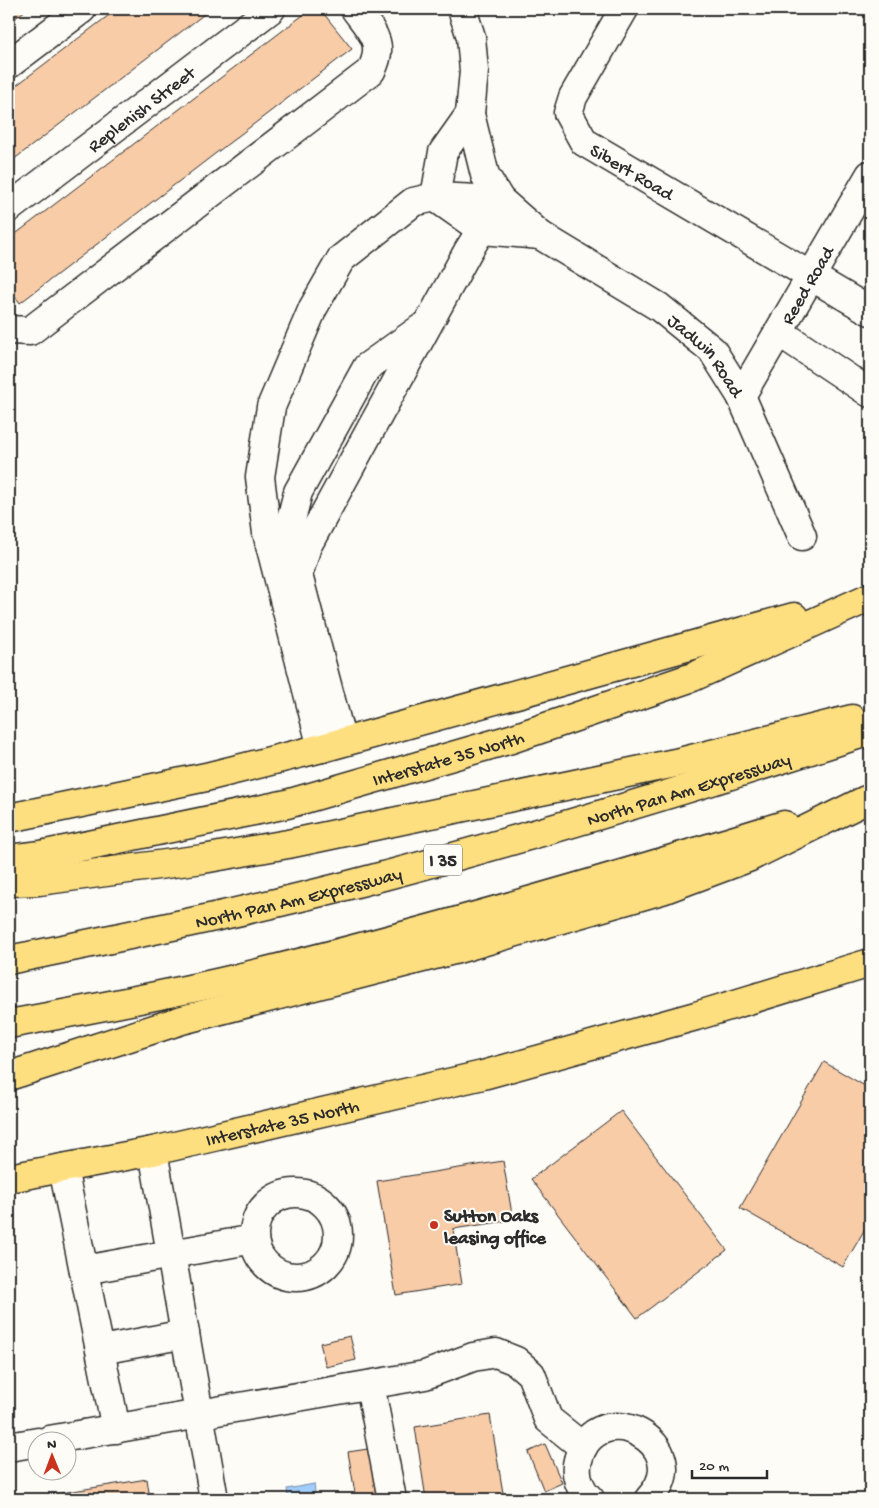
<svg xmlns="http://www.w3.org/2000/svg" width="879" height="1508" viewBox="0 0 879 1508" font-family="'Gochi Hand',sans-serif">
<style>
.water{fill:url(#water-ripples);stroke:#728da8}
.building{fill:#f9cca8;stroke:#2b2b2b}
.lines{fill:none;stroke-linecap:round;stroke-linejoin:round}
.minor-casing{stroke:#2b2b2b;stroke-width:31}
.major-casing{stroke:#2b2b2b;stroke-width:31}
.highway-casing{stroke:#2b2b2b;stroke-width:31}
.minor{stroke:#fdfcf7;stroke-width:28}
.major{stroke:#fedf80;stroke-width:28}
.highway{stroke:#fedf80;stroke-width:28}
.poi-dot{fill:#c8321e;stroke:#fdfcf7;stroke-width:2}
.labels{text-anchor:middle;stroke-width:4;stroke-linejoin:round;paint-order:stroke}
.shield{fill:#fdfcf7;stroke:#6a6a68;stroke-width:1}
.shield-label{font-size:18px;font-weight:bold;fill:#2b2b2b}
.street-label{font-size:19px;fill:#2b2b2b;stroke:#fdfcf7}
.poi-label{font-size:19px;font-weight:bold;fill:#2b2b2b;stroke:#fdfcf7;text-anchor:start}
</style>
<defs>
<pattern id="water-ripples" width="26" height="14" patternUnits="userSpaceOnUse" patternTransform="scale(1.25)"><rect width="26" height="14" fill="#a1cefc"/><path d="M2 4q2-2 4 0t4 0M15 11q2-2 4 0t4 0" fill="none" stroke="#8bb1d8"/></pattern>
</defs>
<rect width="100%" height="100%" fill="#fdfcf7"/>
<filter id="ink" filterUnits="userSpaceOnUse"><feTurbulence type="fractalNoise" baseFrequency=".02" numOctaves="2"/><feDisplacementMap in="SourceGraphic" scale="10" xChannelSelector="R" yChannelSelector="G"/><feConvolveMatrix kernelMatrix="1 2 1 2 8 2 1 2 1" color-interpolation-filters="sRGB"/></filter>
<g filter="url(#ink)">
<path class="water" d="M 314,1484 L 316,1499 L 288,1499 L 287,1489 Z"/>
<g class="building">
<path d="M 9,9 L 27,9 L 9,23 Z"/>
<path d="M 117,9 L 211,9 L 9,163 L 9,91 Z"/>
<path d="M 311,9 L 320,9 L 352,49 L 20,303 L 9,288 L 9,239 Z"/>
<path d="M 824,1062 L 870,1089 L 870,1220 L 843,1267 L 740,1208 Z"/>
<path d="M 621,1111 L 727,1250 L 637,1318 L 531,1179 Z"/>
<path d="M 503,1161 L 513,1220 L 453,1229 L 462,1284 L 396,1295 L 377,1181 Z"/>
<path d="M 350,1336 L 356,1360 L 326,1367 L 320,1343 Z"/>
<path d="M 490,1415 L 504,1499 L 426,1499 L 415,1427 Z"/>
<path d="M 545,1444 L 562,1483 L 544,1491 L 528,1452 Z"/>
<path d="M 368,1449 L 377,1499 L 356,1499 L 348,1452 Z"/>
<path d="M 147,1479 L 150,1499 L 24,1499 Z"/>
</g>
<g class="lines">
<g class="minor-casing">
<g id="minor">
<path id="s1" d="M 462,9 L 471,37 L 474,71 L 470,114 L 485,175 L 500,200 L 540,235 L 659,307 L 712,350 L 741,396 L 802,536"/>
<path id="s2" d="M 624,9 L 573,97 L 568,113 L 584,142 L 870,311"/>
<path d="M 9,64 L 82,9"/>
<path d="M 470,114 L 443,152 L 435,197 L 482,230 L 540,235"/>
<path id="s3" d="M 9,208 L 271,9"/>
<path d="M 9,330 L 30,331 L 371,71 C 386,43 371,31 355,9"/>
<path d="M 779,332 L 870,393"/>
<path id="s4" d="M 741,396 L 870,175"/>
<path d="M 298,571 L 290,524 L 298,492 L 367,367 L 423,327"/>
<path d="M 322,748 L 267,533 L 260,477 L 271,407 L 313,308 L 341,259 L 413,202 L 435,197 L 500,200 L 468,251 L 307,546 L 298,575 L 342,742"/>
<path d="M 153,1151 L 214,1499"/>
<path d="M 63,1168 L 116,1429"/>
<circle cx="296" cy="1235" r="42"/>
<path d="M 84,1270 L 254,1239"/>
<path d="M 101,1350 L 185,1334"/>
<path d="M 370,1385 L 392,1499"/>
<path d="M 49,1440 L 425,1375 L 473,1357 L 496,1353 L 516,1361 L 531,1374 L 548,1419 L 583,1447"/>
<path d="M 9,1447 L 38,1442"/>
<path d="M 590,1499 C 580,1490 574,1474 578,1460 C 596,1390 700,1445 649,1499"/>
</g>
</g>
<g class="major-casing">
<g id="major">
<path d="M 9,818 L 206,777 L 322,748 L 794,617"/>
<path id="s5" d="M 9,859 L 41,855 L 287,804 L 511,739 L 693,677 L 870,597"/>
<path id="s6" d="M 9,1178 L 153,1151 L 483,1075 L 696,1016 L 870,963"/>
</g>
</g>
<g class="highway-casing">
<g id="highway">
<path d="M 9,882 L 39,881 L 203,859 L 288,844 L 675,763 L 852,719"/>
<path id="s7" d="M 9,960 C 130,935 252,911 372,879 C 540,835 705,784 870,731"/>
<path d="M 9,1024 C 85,1010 162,996 238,978 C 422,934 603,881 784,825"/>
<path d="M 9,1076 L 182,1020 L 454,950 L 665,889 L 748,858 L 866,800"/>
</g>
</g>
<use href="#minor" class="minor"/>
<use href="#major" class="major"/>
<use href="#highway" class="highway"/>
</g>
</g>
<circle class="poi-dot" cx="434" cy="1225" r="5"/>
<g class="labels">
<rect class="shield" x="424" y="844.5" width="38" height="31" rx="4"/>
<g class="shield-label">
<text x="443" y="866">I 35</text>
</g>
<g class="street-label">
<text dy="7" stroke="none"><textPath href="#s3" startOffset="165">Replenish Street</textPath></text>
<text dy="7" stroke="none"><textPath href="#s2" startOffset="208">Sibert Road</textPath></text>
<text dy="7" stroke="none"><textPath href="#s4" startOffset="129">Reed Road</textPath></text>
<text dy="7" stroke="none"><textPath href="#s1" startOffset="459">Jadwin Road</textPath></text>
<text dy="7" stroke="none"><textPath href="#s5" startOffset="451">Interstate 35 North</textPath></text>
<text dy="7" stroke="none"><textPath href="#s7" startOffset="701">North Pan Am Expressway</textPath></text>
<text dy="7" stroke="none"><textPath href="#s7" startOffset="296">North Pan Am Expressway</textPath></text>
<text dy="7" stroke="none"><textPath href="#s6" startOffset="279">Interstate 35 North</textPath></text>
</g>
<g class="poi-label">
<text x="444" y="1221">Sutton Oaks<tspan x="444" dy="22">leasing office</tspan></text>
</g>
</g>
<rect width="879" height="1508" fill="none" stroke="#fdfcf7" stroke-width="30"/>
<rect x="15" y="15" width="849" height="1478" fill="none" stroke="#2b2b2b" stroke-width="2" filter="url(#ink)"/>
<g transform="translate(52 1456) rotate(359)"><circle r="24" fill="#fdfcf7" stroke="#a9a8a5"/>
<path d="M0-4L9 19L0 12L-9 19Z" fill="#c8321e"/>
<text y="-8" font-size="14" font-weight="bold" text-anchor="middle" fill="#2b2b2b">N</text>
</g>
<path d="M692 1470v8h75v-8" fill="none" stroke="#2b2b2b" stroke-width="2.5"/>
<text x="699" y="1470" font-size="15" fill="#2b2b2b" stroke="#fdfcf7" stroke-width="4" paint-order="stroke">20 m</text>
</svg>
